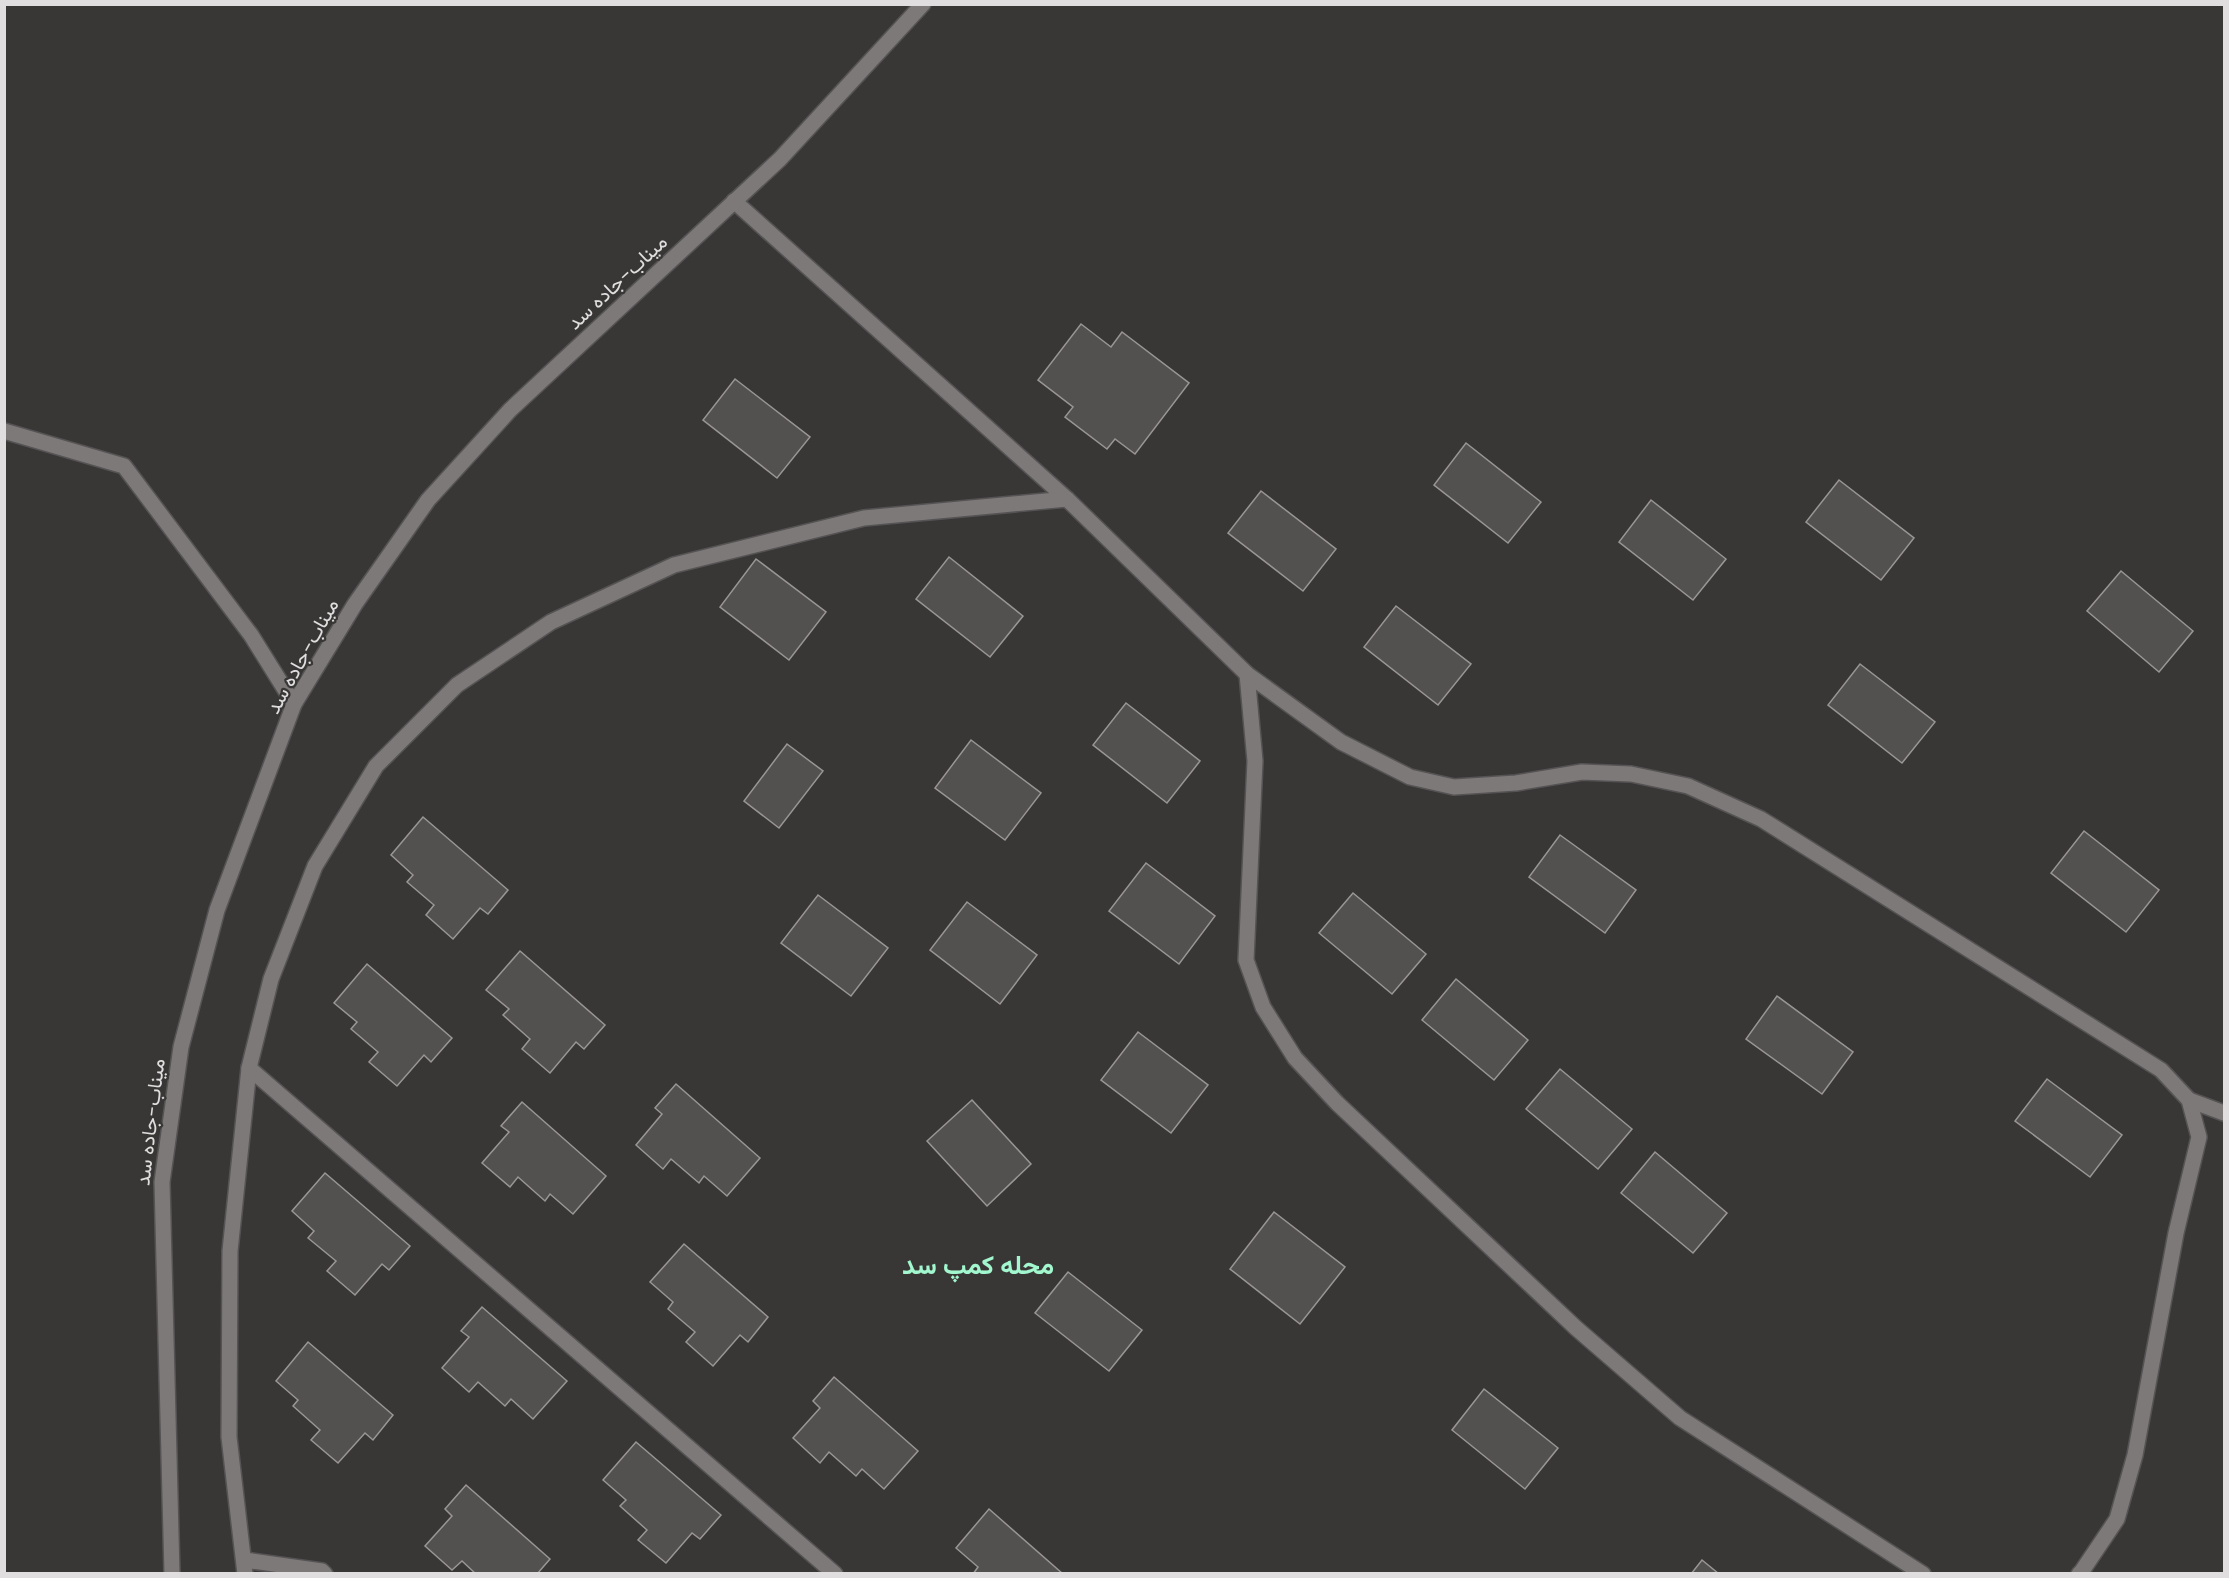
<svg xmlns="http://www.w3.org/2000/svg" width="2229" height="1578" viewBox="0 0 2229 1578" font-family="Merriweather,Vazirmatn,serif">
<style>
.building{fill:#535050;stroke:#9a9696;stroke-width:1.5}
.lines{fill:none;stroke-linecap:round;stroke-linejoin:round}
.minor-casing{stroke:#565354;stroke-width:18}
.minor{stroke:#7d7979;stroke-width:15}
.labels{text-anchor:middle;stroke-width:4.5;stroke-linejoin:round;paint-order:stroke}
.street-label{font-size:20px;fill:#e0dede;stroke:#393636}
.district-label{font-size:26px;font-weight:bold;fill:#a2f7cf;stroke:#393636}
</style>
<rect width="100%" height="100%" fill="#393636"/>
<g class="building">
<path d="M 1081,324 L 1111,347 L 1122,332 L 1189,383 L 1135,454 L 1115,439 L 1107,449 L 1065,417 L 1073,407 L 1038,380 Z"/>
<path d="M 735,379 L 810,437 L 777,478 L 703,420 Z"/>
<path d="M 1466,443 L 1541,502 L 1508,543 L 1434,485 Z"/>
<path d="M 1839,480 L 1914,538 L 1881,580 L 1806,522 Z"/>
<path d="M 1261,491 L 1336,549 L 1303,591 L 1228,533 Z"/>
<path d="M 1651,500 L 1726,559 L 1693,600 L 1619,542 Z"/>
<path d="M 949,557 L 1023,616 L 990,657 L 916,599 Z"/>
<path d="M 756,559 L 826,612 L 789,660 L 720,607 Z"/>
<path d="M 2121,571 L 2193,631 L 2159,672 L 2087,611 Z"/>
<path d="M 1396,606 L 1471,664 L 1438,705 L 1364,647 Z"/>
<path d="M 1860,664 L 1935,722 L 1902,763 L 1828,705 Z"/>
<path d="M 1126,703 L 1200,761 L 1167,803 L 1093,745 Z"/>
<path d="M 971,740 L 1041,793 L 1005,840 L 935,788 Z"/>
<path d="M 787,744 L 823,771 L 779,828 L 744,801 Z"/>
<path d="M 423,817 L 508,890 L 488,914 L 480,908 L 453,939 L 426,915 L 434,905 L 407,882 L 413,875 L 391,855 Z"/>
<path d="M 2084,831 L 2159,890 L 2126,932 L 2051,873 Z"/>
<path d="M 1560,835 L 1636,890 L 1605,933 L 1529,877 Z"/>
<path d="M 1146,863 L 1215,916 L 1179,964 L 1109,911 Z"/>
<path d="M 1353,893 L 1426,954 L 1392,994 L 1319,933 Z"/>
<path d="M 818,895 L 888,948 L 851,996 L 781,943 Z"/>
<path d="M 967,902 L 1037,955 L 1000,1004 L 930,950 Z"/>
<path d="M 520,951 L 605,1025 L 584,1049 L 576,1042 L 550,1073 L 522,1049 L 530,1039 L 503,1015 L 509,1009 L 486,990 Z"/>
<path d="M 367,964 L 452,1038 L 431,1062 L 424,1055 L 397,1086 L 369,1062 L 378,1052 L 351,1029 L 357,1022 L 334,1003 Z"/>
<path d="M 1456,979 L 1528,1040 L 1494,1080 L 1422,1020 Z"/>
<path d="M 1777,996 L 1853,1052 L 1822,1094 L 1746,1039 Z"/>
<path d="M 1138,1032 L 1208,1085 L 1171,1133 L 1101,1080 Z"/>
<path d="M 1560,1069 L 1632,1129 L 1598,1169 L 1526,1109 Z"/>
<path d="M 2047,1079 L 2122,1135 L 2090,1177 L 2015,1121 Z"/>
<path d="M 676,1084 L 760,1158 L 727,1196 L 704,1176 L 699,1183 L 671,1159 L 663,1169 L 636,1145 L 662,1114 L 655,1108 Z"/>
<path d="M 972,1100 L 1031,1164 L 987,1206 L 927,1141 Z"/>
<path d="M 522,1102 L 606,1176 L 573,1214 L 550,1194 L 545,1201 L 518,1177 L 510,1187 L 482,1163 L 509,1132 L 501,1126 Z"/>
<path d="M 1655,1152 L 1727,1213 L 1693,1253 L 1621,1193 Z"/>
<path d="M 325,1173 L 410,1246 L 389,1270 L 382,1264 L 355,1295 L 327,1271 L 336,1261 L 308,1238 L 314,1231 L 292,1211 Z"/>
<path d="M 1274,1212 L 1345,1267 L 1300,1324 L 1230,1269 Z"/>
<path d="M 684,1244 L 768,1317 L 748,1342 L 740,1335 L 713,1366 L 686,1342 L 695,1332 L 668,1309 L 673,1302 L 650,1282 Z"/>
<path d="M 1068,1272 L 1142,1330 L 1109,1371 L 1035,1313 Z"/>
<path d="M 482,1307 L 567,1381 L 533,1419 L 511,1399 L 505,1406 L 478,1382 L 469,1392 L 442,1368 L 469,1337 L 461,1331 Z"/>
<path d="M 308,1342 L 393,1415 L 373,1440 L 365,1433 L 338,1463 L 311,1440 L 320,1430 L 293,1406 L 298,1400 L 276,1381 Z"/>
<path d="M 834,1377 L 918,1451 L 884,1489 L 862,1469 L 856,1476 L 829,1452 L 820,1463 L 793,1438 L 820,1408 L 813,1401 Z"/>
<path d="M 1484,1389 L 1558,1448 L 1525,1489 L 1452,1430 Z"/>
<path d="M 636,1442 L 721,1515 L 700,1539 L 692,1533 L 666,1563 L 638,1540 L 647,1530 L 620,1506 L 626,1500 L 603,1480 Z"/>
<path d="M 466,1485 L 550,1559 L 537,1574 L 476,1574 L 462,1561 L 452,1570 L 425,1546 L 452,1516 L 445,1509 Z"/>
<path d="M 989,1509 L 1063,1574 L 973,1574 L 978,1567 L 956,1548 Z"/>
<path d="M 1702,1560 L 1719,1574 L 1691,1574 Z"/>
</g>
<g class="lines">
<g class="minor-casing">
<g id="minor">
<path d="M 734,201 L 1067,499 L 1247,674 L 1341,742 L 1410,777 L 1454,787 L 1516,783 L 1582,772 L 1631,774 L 1688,786 L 1761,819 L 2161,1070 L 2189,1100 L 2199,1137 L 2176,1233 L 2135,1455 L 2117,1519 L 2082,1571 L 2079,1574"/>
<path d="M 4,431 L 124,466 L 251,635 L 294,704"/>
<path d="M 1247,674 L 1255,761 L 1246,960 L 1263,1007 L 1295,1058 L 1337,1103 L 1576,1328 L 1680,1418 L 1923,1574"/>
<path d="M 249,1068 L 835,1574"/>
<path d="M 2189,1100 L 2224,1113"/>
<path d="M 245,1560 L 322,1571 L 325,1574"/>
<path d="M 172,1574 L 162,1182 L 181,1047 L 217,910 L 294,704 L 355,604 L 428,500 L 510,410 L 780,159 L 923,4"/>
<path d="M 245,1574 L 229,1437 L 230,1251 L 249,1068 L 271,979 L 315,866 L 376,766 L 457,685 L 551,622 L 674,565 L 864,518 L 1067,499"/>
</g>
</g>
<use href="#minor" class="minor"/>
</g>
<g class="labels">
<g class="street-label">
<text transform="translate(617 282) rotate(-43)" y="7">میناب-جاده سد</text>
<text transform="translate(302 656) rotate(-61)" y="7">میناب-جاده سد</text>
<text transform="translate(150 1122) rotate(-83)" y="7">میناب-جاده سد</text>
</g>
<g class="district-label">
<text x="978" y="1274">محله کمپ سد</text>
</g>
</g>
<rect width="2229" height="1578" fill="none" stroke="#e0dede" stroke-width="12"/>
</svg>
